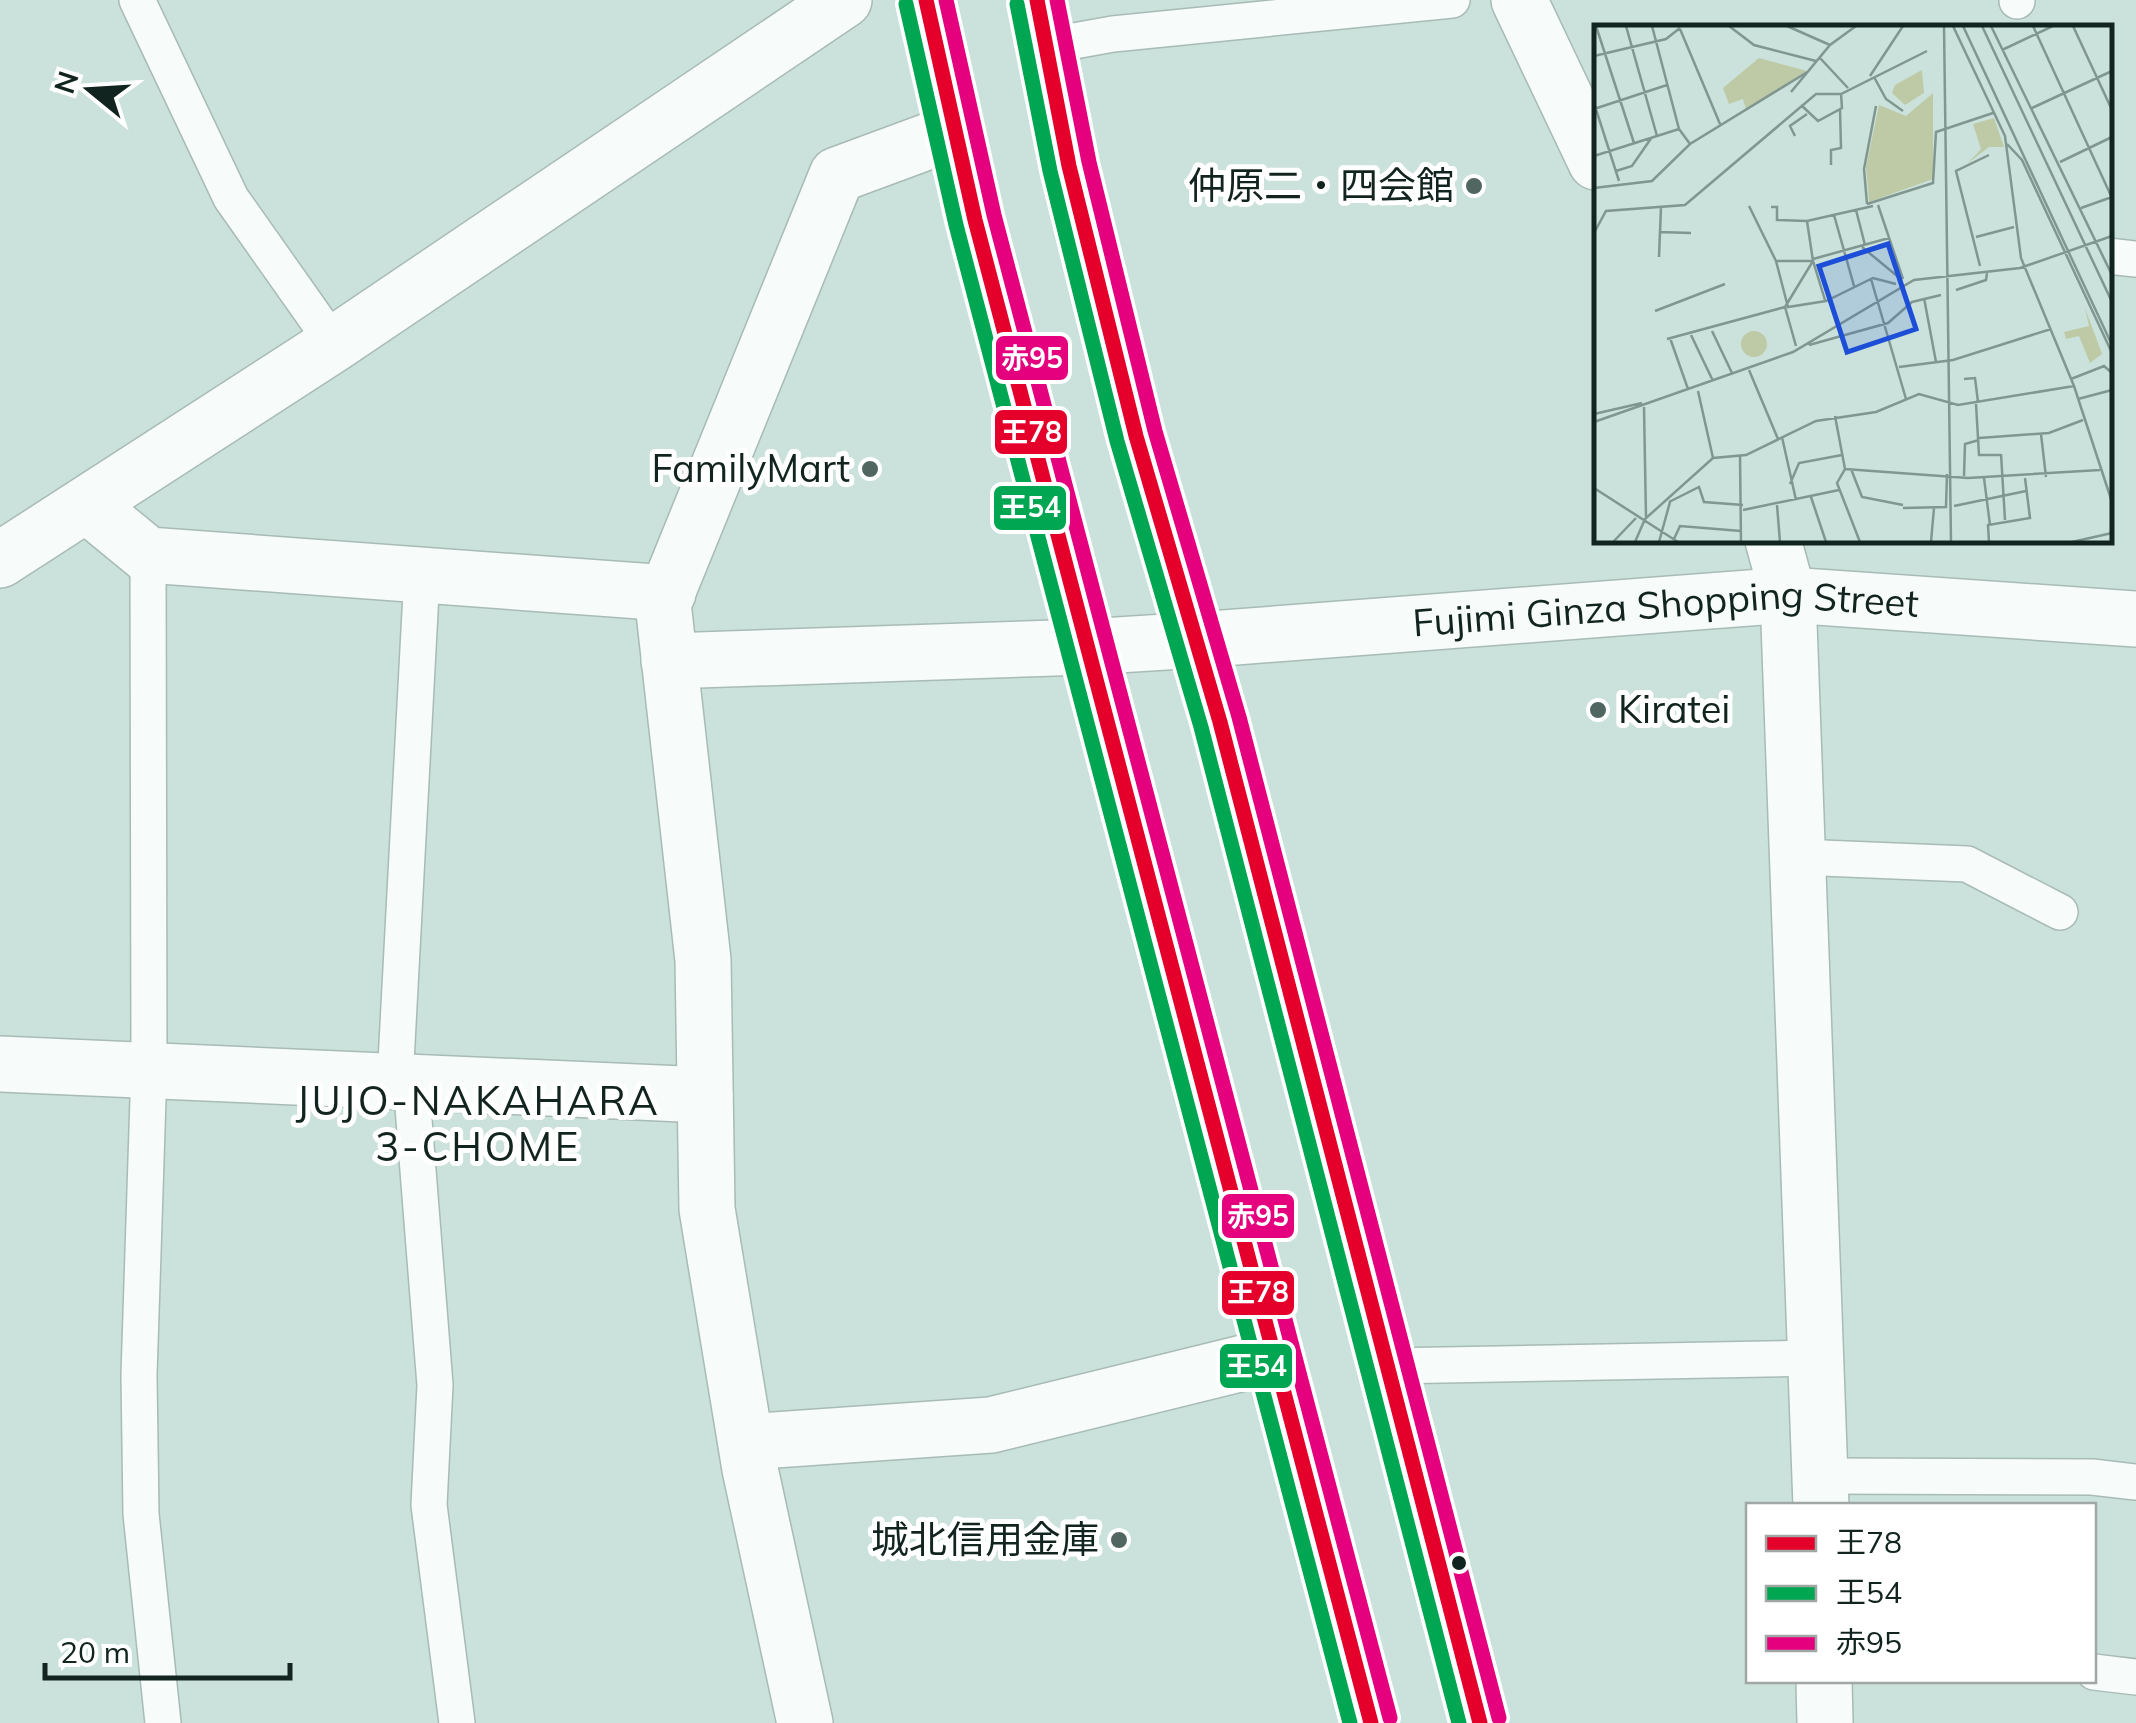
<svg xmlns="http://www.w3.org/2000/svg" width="2136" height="1723" viewBox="0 0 2136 1723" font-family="Mulish,'Noto Sans JP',sans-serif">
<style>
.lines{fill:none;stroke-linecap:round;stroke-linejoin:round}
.service-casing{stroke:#a8bbb5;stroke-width:38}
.minor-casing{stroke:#a8bbb5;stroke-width:58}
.tertiary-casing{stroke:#a8bbb5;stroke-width:58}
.primary-casing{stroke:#b0bcb9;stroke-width:58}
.service{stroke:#f7fbfa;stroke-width:35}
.minor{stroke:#f7fbfa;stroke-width:55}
.tertiary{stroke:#f7fbfa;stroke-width:55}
.primary{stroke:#d9e5e5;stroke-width:55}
.bus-1-casing{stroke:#fff;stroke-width:22}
.bus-2-casing{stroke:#fff;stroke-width:22}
.bus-3-casing{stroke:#fff;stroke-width:22}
.bus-1{stroke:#e4002b;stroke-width:15}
.bus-2{stroke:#00a651;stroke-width:15}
.bus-3{stroke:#e5007d;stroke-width:15}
.poi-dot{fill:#526661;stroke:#fff;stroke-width:4}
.bus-dot{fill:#12241f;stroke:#fff;stroke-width:4}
.labels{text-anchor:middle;stroke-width:10;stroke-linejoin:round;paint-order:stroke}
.poi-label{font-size:38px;fill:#12241f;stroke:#fff;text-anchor:end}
.street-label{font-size:38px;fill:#12241f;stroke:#fff}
.neighbourhood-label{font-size:40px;letter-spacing:2.5px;fill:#12241f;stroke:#fff}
.inset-road{fill:none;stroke:#809690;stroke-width:2.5}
.view{fill:#1d4ed8;fill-opacity:0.15;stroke:#1d4ed8;stroke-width:5}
.inset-edge{fill:none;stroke:#12241f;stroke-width:5}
.line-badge{stroke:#fff;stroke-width:4}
.badge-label{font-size:28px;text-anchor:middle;font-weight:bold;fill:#fff}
</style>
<rect width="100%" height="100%" fill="#cae2db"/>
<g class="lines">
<g class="service-casing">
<g id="service">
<path d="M 137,0 L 231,198 L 334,344"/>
<path d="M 2017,1 L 2017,0"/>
<path d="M 1046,46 L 1113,34 L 1452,0"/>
<path d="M 2108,256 L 2136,259"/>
<path d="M 148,555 L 149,1068 L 139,1375 L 141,1514 L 163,1723"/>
<path d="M 1798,857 L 1967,864 L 2060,912"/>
<path d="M 395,1081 L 422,574"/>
<path d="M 411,1082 L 435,1385 L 429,1505 L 457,1723"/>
<path d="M 1388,1366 L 1817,1358"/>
<path d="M 1820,1476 L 2092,1477 L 2136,1482"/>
<path d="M 2094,1672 L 2136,1677"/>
</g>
</g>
<g class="minor-casing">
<g id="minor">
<path d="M 1519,0 L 1596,162"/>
<path d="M 87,505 L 148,555 L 668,593"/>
<path d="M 1773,540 L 1788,595 L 1821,1506"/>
<path d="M 0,560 L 334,344 L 844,0"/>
<path d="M 669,661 L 1086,647 L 1197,640"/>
<path d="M 0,1064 L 705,1095"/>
<path d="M 746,1442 L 991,1425 L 1272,1356"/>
<path d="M 1824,1680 L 1825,1723"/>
<path d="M 805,1723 L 750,1469 L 707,1209 L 703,960 L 663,603 L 837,175 L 956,131"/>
</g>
</g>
<g class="tertiary-casing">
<g id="tertiary">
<path id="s1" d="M 1197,640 L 1788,595 L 2136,619"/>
</g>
</g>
<g class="primary-casing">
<g id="primary">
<path d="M 926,0 L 975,220 L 1371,1723"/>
<path d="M 1037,0 L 1069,166 L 1136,436 L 1220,722 L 1480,1723"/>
</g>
</g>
<use href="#service" class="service"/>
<use href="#minor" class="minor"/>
<use href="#tertiary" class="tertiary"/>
<use href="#primary" class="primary"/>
<g class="bus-1-casing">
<g id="bus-1">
<path d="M 926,0 L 975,220 L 1371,1723"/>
<path d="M 1037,0 L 1069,166 L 1136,436 L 1220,722 L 1480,1723"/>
</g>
</g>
<g class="bus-2-casing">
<g id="bus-2">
<path d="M 906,4 L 956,225 L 1350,1723"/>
<path d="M 1017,4 L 1050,171 L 1117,441 L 1201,727 L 1459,1723"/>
</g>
</g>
<g class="bus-3-casing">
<g id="bus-3">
<path d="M 946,0 L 994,215 L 1390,1718"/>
<path d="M 1057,0 L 1089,162 L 1155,431 L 1239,717 L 1499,1718"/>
</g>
</g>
<use href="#bus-1" class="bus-1"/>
<use href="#bus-2" class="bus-2"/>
<use href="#bus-3" class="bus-3"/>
</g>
<g class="poi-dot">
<circle cx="1474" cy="186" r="10"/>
<circle cx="870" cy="469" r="10"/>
<circle cx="1598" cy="710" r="10"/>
<circle cx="1119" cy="1540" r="10"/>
</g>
<circle class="bus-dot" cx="1459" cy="1563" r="9"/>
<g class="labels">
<g class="poi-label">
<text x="1454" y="199">仲原二・四会館</text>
<text x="850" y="482">FamilyMart</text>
<text x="1618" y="723" text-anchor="start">Kiratei</text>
<text x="1099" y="1553">城北信用金庫</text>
</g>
<g class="street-label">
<text dy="13" stroke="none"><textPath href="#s1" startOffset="470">Fujimi Ginza Shopping Street</textPath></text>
</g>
<g class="neighbourhood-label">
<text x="478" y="1115">JUJO-NAKAHARA<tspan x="478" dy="46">3-CHOME</tspan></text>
</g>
</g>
<g transform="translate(1594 25)">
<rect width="518" height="518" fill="#cae2db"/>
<path d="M 165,33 L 213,46 L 152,84 L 149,74 L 135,79 L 129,63 ZM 328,45 L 330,68 L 311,80 L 298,68 L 301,60 ZM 339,68 L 339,154 L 275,177 L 272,142 L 285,80 L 312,91 ZM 400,93 L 410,122 L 395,122 L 374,138 L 387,124 L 379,99 ZM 491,283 L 508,329 L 496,338 L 485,311 L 472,314 L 470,307 L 495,301 ZM147 319a13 13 0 1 1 26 0a13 13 0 1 1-26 0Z" fill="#bdcaa5"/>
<path class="inset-road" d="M 2,1 L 40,118M 32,1 L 63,111M 58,1 L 85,104 L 96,119M 135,1 L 160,20 L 222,36M 193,1 L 236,20M 350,1 L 357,517M 359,1 L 411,111 L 427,233 L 480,361 L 518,477M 369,1 L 518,320M 388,1 L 518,277M 397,1 L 518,250M 439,1 L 518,173M 479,1 L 518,85M 86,4 L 126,99M 408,25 L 459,1M 0,31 L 72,14 L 86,3M 226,33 L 254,63M 276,51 L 309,1M 280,52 L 292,74 L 309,86M 197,67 L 236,20 L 262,1M 0,78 L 25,156M 207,80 L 224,96 L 248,83 L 247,69M 438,83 L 518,46M 0,84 L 73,60M 201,111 L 196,101 L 213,89M 413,119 L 428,135 L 518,328M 0,131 L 85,104M 466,137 L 518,112M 237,140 L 237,125 L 247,123 L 246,84M 22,146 L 38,141 L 58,112M 0,163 L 58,156 L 96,119 L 215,46M 273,179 L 339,158 L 342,107 L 399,88M 273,179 L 270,144 L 282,81M 284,180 L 309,254M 155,181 L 182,236 L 194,282 L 232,276 L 279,253 L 302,259M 177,182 L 183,182 L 183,195 L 213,196 L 279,181M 487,183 L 518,172M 262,185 L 271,220M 240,190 L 260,261M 65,207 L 97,208M 0,208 L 12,186 L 91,180 L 222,69 L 247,69 L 333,26M 382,212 L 420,202M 268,222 L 308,255M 65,232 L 67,182M 219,234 L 295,213M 182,236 L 219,236 L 231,275M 386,241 L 362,146 L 395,130M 277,254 L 312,374M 362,265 L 392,255 L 393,248M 330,273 L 342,337M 61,286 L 131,259M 118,306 L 138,348M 97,310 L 119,356M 76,313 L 94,364M 73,314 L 191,282M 215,320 L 294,298 L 318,277 L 347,270M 202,321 L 191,282 L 219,236 L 213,196M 305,342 L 359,335 L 457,304M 155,345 L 184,414M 370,354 L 381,353 L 384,377M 477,354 L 510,341 L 518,348M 104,366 L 119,433M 484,374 L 518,365M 382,379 L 385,430 L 407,430M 50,382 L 52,492M 0,389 L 48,378M 241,391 L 251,444 L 243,458 L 266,517M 0,397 L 199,327 L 320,255 L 426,243 L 518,211M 447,409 L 452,452M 188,412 L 202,475M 385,413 L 455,408 L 489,395M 407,429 L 411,495M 146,431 L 147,517M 251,444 L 374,453 L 506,445M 257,444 L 268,472 L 309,480M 370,451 L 371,419 L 385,415M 390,453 L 396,500M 196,459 L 205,438 L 248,430M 0,463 L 84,517M 217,472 L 232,517M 75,477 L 105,462 L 110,477 L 149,480M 183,480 L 186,517M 360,481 L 432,466M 309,483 L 352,482 L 353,449M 149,485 L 245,465M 80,514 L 86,501 L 147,506M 19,517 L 42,493M 41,517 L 51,494 L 119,433 L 152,430 L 222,396 L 282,387 L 325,369 L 364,380 L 480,361M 65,517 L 76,477M 337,517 L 340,483M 395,517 L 394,500 L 436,493 L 431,453M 478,517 L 518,508"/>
<path class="view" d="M 294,219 L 322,304 L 253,327 L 225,241 Z"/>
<rect width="518" height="518" class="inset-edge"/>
</g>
<g class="line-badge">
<rect x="994" y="334" width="76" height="48" rx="10" fill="#e5007d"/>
<rect x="993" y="408" width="76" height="48" rx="10" fill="#e4002b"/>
<rect x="992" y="484" width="76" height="48" rx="10" fill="#00a651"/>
<rect x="1220" y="1192" width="76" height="48" rx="10" fill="#e5007d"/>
<rect x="1220" y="1269" width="76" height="48" rx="10" fill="#e4002b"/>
<rect x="1218" y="1342" width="76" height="48" rx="10" fill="#00a651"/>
</g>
<g class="badge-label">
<text x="1032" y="368">赤95</text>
<text x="1031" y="442">王78</text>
<text x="1030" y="517">王54</text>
<text x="1258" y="1226">赤95</text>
<text x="1258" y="1302">王78</text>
<text x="1256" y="1376">王54</text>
</g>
<rect x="1746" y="1503" width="350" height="180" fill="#ffffff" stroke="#a0a7a5" stroke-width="2.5"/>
<rect x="1766" y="1536" width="50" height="15" fill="#e4002b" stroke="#a0a7a5" stroke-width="2.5"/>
<text x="1836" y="1553" font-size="30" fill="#12241f">王78</text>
<rect x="1766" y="1586" width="50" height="15" fill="#00a651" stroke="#a0a7a5" stroke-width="2.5"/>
<text x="1836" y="1603" font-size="30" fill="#12241f">王54</text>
<rect x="1766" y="1636" width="50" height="15" fill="#e5007d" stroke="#a0a7a5" stroke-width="2.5"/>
<text x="1836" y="1653" font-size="30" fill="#12241f">赤95</text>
<g transform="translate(90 90) rotate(288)" stroke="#ffffff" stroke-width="8" paint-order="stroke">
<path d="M0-8L18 38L0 25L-18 38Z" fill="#12241f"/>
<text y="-15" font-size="28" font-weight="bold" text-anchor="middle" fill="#12241f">N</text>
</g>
<path d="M45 1663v15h245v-15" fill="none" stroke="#12241f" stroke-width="5"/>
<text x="60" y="1663" font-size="30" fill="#12241f" stroke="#ffffff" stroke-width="8" paint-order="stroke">20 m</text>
</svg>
